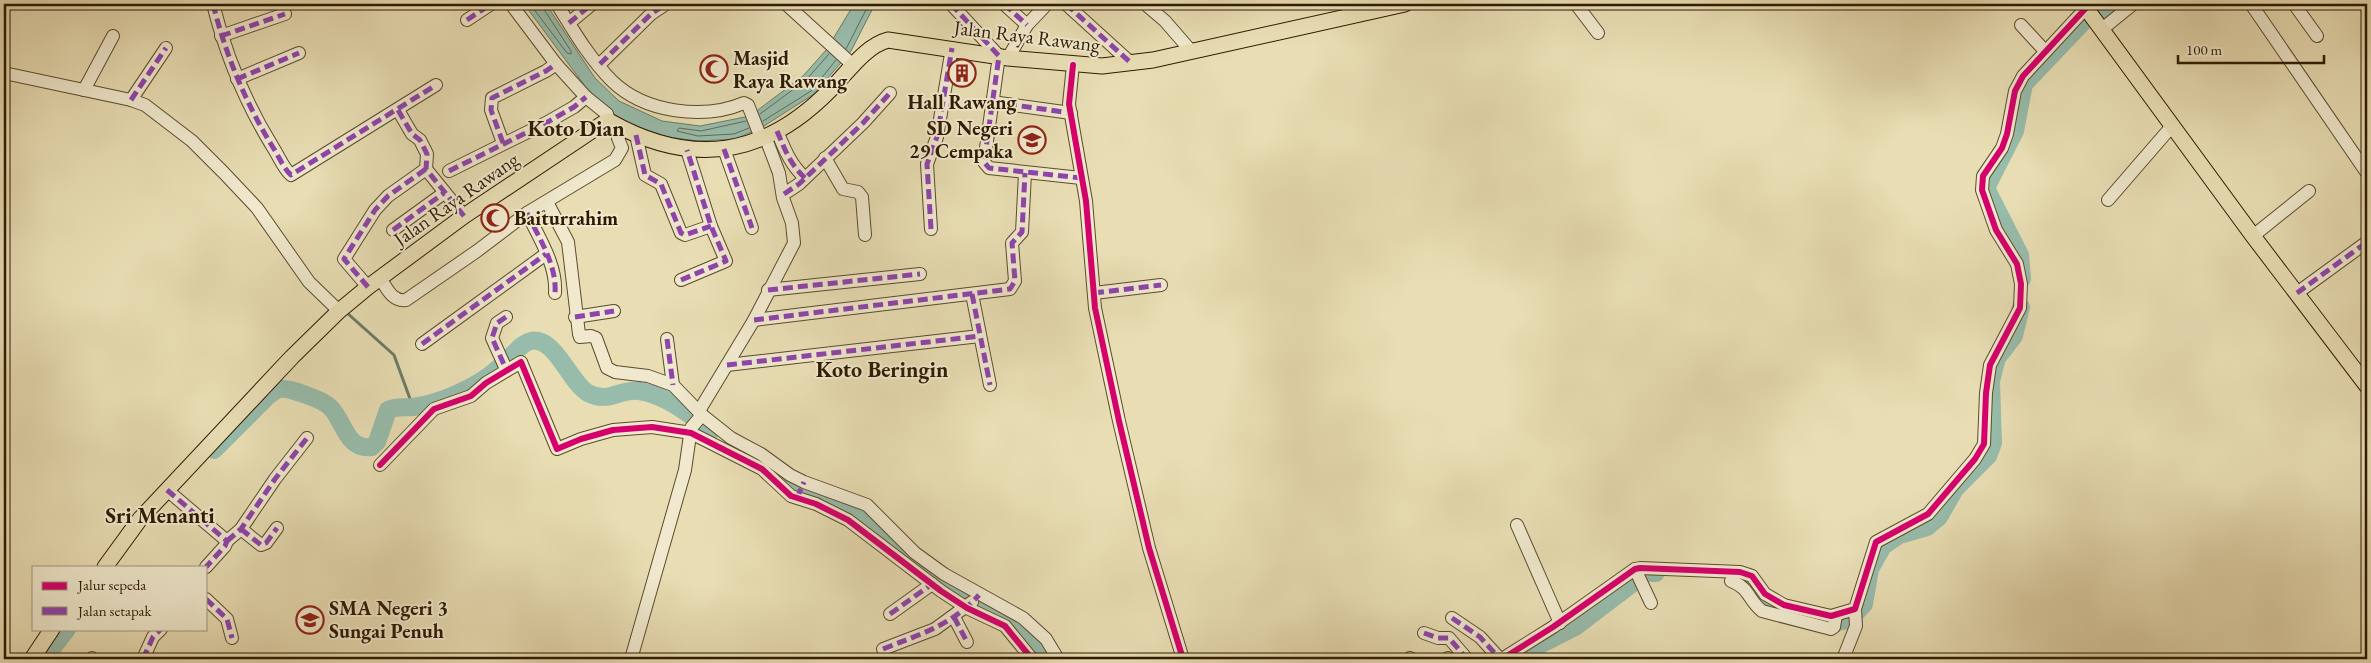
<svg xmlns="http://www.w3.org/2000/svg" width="2371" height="663" viewBox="0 0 2371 663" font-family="'EB Garamond',serif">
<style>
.water{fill:#97bcab;stroke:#6d7b67}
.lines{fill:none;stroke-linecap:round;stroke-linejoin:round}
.shore{stroke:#626b56;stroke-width:1}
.stream{stroke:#6d7b67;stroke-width:3}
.river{stroke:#97bcab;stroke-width:18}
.minor-casing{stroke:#5c4b2d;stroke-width:14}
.major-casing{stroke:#2e1a00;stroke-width:17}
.minor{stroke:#f0e9ce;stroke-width:12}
.major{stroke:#e8ddb3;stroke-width:15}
.quiet{stroke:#8e44ad;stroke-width:5;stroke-dasharray:10 5;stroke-linecap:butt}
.cycleway-casing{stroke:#f0e9ce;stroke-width:9}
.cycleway{stroke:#d6006c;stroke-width:6}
.labels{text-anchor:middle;stroke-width:4;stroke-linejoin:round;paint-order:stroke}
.street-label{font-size:20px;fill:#2e1a00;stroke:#f0e9ce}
.poi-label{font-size:20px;font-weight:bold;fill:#2e1a00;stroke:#f0e9ce;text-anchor:start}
.quarter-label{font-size:22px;font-weight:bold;fill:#2e1a00;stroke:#f0e9ce}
</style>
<rect width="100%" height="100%" fill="#e8ddb3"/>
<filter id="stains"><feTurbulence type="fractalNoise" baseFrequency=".004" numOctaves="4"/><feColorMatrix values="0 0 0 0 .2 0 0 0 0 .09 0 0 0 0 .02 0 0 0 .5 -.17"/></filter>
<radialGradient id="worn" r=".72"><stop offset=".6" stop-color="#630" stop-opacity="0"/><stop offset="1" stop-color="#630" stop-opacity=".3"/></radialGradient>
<path class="water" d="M 524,4 L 546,4 L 595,78 L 619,101 L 662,121 L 700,126 L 750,116 L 803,76 L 827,49 L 854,4 L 875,4 L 851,51 L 814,94 L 764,126 L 736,139 L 698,141 L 668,137 L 629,124 L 599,105 Z"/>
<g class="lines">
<g class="shore">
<path d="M 530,4 L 567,53 L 571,54 L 571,51 L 543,8 L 543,4"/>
<path d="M 846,49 L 869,4"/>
<path d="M 760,114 L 806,80 L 829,54"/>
<path d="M 746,121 L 701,131 L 679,128 L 677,131 L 698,136 L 734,134 L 749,128"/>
<path d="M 763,121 L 811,91 L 836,60"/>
</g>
<path class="stream" d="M 346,312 L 394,355 L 413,407"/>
<g class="river">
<path d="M 2022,279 L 2020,255 L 1986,188 L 2015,131 L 2024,84 L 2083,22 L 2115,4"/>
<path d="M 734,444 L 795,490 L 870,519 L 914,564 L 1032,636 L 1045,659"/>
<path d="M 214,450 L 269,395 C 272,394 275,390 279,389 C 288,387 323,400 330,407 C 344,420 346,451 372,447 L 377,442 L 388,410 C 397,406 405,408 414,407 C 434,404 454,396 471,387 C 484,380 498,369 508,359 C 516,353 521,343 531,341 C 555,336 570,383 588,393 C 609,404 620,388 639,391 C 667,395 689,415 712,430"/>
<path d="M 1734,577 L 1739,577 L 1772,607 L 1793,613"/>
<path d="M 1818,619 L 1832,623 L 1849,620 L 1864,604 L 1870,569 L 1883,546 L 1899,535 L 1927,527 L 1939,517 L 1955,489 L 1988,456 L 1993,443 L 1991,381 L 1997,358 L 2014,336 L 2021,307"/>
<path d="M 44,659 L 67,629"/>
<path d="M 1512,659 L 1575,627 L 1646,573 L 1656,573"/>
</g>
<g class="minor-casing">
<g id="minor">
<path d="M 213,4 C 226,56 246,104 274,149 C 279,157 284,169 291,175 L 436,85"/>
<path d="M 511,4 L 556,64 L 586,97 L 607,114 L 609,121"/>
<path d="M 557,4 C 573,30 590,59 612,81 C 645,113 704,120 744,103 L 748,105 L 761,138"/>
<path d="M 786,4 L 854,66"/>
<path d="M 951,4 L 999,56 L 984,162 L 989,168 L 1081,178"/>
<path d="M 1004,4 L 1027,25"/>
<path d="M 1066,4 L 1132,64"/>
<path d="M 1145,4 L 1165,21 L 1191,51"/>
<path d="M 1576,4 L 1598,33"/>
<path d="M 2251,4 L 2367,173"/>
<path d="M 2294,4 L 2317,36"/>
<path d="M 467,20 L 491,4"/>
<path d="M 569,23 L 592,4"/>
<path d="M 2021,25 L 2045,51"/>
<path d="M 2101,30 L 2133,4"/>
<path d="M 221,36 L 285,14"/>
<path d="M 1008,58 L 1027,25 L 1047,4"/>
<path d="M 600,64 L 651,14 L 666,4"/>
<path d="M 1073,65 L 1069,104 L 1086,201 L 1095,308 L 1119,421 L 1149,548 L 1183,659"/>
<path d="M 4,73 L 131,100 L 145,105 L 192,141 L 224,173 L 257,208 L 309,282 L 339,311"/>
<path d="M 237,79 L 299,53"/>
<path d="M 84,90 L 113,36"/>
<path d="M 131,100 L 166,48"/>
<path d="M 992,102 L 1071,113"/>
<path d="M 398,110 L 412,134 L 420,140 L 427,154 L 426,169 L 464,216"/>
<path d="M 777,131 C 785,150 790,164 805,178"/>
<path d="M 636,135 L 645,175 L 661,184 L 681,233 L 685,235 L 711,226"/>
<path d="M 503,143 L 491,110 L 492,98 L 546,71 L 556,64"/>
<path d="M 724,149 L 752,228"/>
<path d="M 825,158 L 843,189 L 858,192 L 862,197 L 865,235"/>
<path d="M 449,171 L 546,123 L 574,107 L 586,97"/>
<path d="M 784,194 L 799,184 L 863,123 L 890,93"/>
<path d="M 2108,200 L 2172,126"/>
<path d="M 547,202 L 568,242 L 579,334 L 580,337 L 591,336 L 596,338 L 607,368 L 615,372 L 648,376 L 673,385 L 702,415 L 731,438 L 761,454 L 790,475 L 804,482 L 867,505 L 915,553 L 944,574 L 1023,618 L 1046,639 L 1058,659"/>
<path d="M 527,213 C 539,238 557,265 555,293"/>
<path d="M 931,229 L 927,164 L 937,137 L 952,48"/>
<path d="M 393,230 L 444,193"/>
<path d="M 2253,236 L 2309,191"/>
<path d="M 380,278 C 387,288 392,302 406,300 L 477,251 L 527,213 L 615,160 L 622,148 L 618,138 L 621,128"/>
<path d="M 681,280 L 726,261 L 711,226 L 687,150"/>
<path d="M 368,287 L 344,259 L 375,210 L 388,196 L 426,169"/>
<path d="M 768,290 L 920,274"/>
<path d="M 1094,293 L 1161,285"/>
<path d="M 2297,293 L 2367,242"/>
<path d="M 972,294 L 990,385"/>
<path d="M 506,317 L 497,323 L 492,338 L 506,369"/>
<path d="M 575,317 L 614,311"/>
<path d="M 754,320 L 1010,289 L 1015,281 L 1012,243 L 1022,232 L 1025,173"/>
<path d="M 667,339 L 673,385"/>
<path d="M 422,344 L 546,254"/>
<path d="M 727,365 L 980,336"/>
<path d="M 699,411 L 754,320 L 794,243 L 792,223 L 783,198 L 779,173 L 765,136"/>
<path d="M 380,465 L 434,409 L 471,396 L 486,383 L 521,362 L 557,449 L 581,439 L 613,430 L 652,427 L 691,433 L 762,469 L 791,496 L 816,504 L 848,520 L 941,591 L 967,608 L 1005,626 L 1032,659"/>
<path d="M 167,490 L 227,541 L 225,546 L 206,567"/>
<path d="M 1517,525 L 1560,623"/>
<path d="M 241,529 L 261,545 L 266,543 L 277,528"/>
<path d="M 227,541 L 241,529 L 275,479 L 307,438"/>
<path d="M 1635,569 L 1651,603"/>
<path d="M 1731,581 C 1750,588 1748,600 1762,611 L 1831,629 L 1834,627 L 1836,615"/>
<path d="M 206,599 L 227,619 L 232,638"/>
<path d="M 890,614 L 932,584"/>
<path d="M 954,617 L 967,642"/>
<path d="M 1452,618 L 1480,637 L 1500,659"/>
<path d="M 1424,633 L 1438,638 L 1449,638 L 1467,659"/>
<path d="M 883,649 L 935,629 L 972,602"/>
<path d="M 1410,658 L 1412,659"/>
<path d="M 1448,658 L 1449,659"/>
<path d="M 92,659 L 92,658"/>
<path d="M 143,659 L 153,637 L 161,629"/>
<path d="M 631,659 L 685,470 L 691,428 L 702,415"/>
<path d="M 1502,659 L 1553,627 L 1635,569 L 1640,568 L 1740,572 L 1752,576 L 1765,594 L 1784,605 L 1831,616 L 1855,609 L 1876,542 L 1928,514 L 1975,459 L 1984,444 L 1986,393 L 1990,365 L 2020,308 L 2021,284 L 2017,264 L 1996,230 L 1982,190 L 1983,176 L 2002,148 L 2007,134 L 2015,91 L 2023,76 L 2086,8"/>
<path d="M 1843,659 L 1856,626 L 1855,609"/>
</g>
</g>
<g class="major-casing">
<g id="major">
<path d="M 2083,4 L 2253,236 L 2367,386"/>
<path d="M 105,567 L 140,519 L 292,357 L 339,311 L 368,287 L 464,216 L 605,122 L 609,121 C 692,168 765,157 831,89 C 847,73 865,46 888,40 L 1008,58 L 1102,66 L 1153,60 L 1405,4"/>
<path d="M 32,659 L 52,629"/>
</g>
</g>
<use href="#minor" class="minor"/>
<use href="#major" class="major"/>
<g class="quiet">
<path d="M 213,4 C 226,56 246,104 274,149 C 279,157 284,169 291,175 L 436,85"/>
<path d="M 951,4 L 999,56 L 984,162 L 989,168 L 1081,178"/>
<path d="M 1004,4 L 1027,25"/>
<path d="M 1066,4 L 1132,64"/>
<path d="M 467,20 L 491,4"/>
<path d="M 569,23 L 592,4"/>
<path d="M 221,36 L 285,14"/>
<path d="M 600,64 L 651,14 L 666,4"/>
<path d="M 237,79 L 299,53"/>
<path d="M 131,100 L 166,48"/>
<path d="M 992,102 L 1071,113"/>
<path d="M 398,110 L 412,134 L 420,140 L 427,154 L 426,169 L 464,216"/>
<path d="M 777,131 C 785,150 790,164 805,178"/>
<path d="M 636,135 L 645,175 L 661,184 L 681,233 L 685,235 L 711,226"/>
<path d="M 503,143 L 491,110 L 492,98 L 546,71 L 556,64"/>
<path d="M 724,149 L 752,228"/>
<path d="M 449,171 L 546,123 L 574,107 L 586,97"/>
<path d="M 784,194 L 799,184 L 863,123 L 890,93"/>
<path d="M 527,213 C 539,238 557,265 555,293"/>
<path d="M 931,229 L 927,164 L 937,137 L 952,48"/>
<path d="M 393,230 L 444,193"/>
<path d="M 681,280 L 726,261 L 711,226 L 687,150"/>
<path d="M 368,287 L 344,259 L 375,210 L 388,196 L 426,169"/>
<path d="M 768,290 L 920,274"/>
<path d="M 1094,293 L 1161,285"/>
<path d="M 2297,293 L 2367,242"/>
<path d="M 972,294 L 990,385"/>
<path d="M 506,317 L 497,323 L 492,338 L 506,369"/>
<path d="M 575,317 L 614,311"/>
<path d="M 754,320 L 1010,289 L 1015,281 L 1012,243 L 1022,232 L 1025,173"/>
<path d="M 667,339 L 673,385"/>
<path d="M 422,344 L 546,254"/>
<path d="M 727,365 L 980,336"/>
<path d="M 167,490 L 227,541 L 225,546 L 206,567"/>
<path d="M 797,498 L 804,482"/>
<path d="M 241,529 L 261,545 L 266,543 L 277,528"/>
<path d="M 227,541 L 241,529 L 275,479 L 307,438"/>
<path d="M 206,599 L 227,619 L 232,638"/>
<path d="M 890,614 L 932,584"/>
<path d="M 954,617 L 967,642"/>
<path d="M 1452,618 L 1480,637 L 1500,659"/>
<path d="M 1424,633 L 1438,638 L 1449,638 L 1467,659"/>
<path d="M 883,649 C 920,634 951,626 979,595"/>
<path d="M 1410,658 L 1412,659"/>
<path d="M 1448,658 L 1449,659"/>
<path d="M 92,659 L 92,658"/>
<path d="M 143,659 L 153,637 L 161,629"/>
</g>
<g class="cycleway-casing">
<g id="cycleway">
<path d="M 1073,65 L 1069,104 L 1086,201 L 1095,308 L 1119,421 L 1149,548 L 1183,659"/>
<path d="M 380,465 L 434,409 L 471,396 L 486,383 L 521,362 L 557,449 L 581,439 L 613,430 L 652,427 L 691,433 L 762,469 L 791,496 L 816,504 L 848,520 L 941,591 L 967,608 L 1005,626 L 1032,659"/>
<path d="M 1502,659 L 1553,627 L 1635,569 L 1640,568 L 1740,572 L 1752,576 L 1765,594 L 1784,605 L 1831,616 L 1855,609 L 1876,542 L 1928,514 L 1975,459 L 1984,444 L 1986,393 L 1990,365 L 2020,308 L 2021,284 L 2017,264 L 1996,230 L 1982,190 L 1983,176 L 2002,148 L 2007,134 L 2015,91 L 2023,76 L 2086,8"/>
</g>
</g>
<use href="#cycleway" class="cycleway"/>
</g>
<defs>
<g id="mosque-ring" transform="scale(1.4375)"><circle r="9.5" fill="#f0e9ce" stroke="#8f2418" stroke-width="1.5"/><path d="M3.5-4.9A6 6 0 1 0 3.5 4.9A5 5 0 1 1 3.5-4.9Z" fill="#8f2418"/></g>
<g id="building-ring" transform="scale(1.4375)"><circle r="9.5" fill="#f0e9ce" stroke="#8f2418" stroke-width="1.5"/><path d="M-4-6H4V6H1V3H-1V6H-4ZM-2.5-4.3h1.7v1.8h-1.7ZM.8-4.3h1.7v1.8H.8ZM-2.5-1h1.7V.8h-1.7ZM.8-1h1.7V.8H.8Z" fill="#8f2418"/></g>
<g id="school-ring" transform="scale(1.4375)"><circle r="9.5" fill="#f0e9ce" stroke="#8f2418" stroke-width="1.5"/><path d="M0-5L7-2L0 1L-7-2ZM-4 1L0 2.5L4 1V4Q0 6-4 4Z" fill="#8f2418"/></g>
</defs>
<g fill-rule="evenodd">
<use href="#mosque-ring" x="714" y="69"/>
<use href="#building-ring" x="962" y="73"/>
<use href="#school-ring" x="1032" y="140"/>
<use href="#mosque-ring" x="495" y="218"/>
<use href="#school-ring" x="310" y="620"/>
</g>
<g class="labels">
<g class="street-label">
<text transform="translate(1027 36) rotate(7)" y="7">Jalan Raya Rawang</text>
<text transform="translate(456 199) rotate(-35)" y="7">Jalan Raya Rawang</text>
</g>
<g class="poi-label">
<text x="733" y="65">Masjid<tspan x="733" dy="23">Raya Rawang</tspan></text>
<text x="962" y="109" text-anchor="middle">Hall Rawang</text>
<text x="1013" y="135" text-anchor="end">SD Negeri<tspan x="1013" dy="23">29 Cempaka</tspan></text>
<text x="514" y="225">Baiturrahim</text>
<text x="329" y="615">SMA Negeri 3<tspan x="329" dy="23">Sungai Penuh</tspan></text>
</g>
<g class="quarter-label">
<text x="576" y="136">Koto Dian</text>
<text x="882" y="377">Koto Beringin</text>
<text x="160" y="523">Sri Menanti</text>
</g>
</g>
<rect width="2371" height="663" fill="none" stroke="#e8ddb3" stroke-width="20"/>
<rect x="5" y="5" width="2361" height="653" fill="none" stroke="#2e1a00" stroke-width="2.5"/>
<rect x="10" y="10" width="2351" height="643" fill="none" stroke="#2e1a00"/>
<rect x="32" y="566" width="175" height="65" fill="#f0e9ce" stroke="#a2967c"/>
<rect x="42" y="582" width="25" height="8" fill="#d6006c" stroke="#a2967c"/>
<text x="78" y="590" font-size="15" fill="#2e1a00">Jalur sepeda</text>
<rect x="42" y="607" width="25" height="8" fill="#8e44ad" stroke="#a2967c"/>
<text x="78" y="616" font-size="15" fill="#2e1a00">Jalan setapak</text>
<path d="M2178 55v8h146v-8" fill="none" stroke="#2e1a00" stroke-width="2.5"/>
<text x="2186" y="55" font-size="15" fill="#2e1a00" stroke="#f0e9ce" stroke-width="4" paint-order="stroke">100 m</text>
<rect width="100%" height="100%" filter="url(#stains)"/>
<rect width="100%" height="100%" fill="url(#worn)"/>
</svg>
